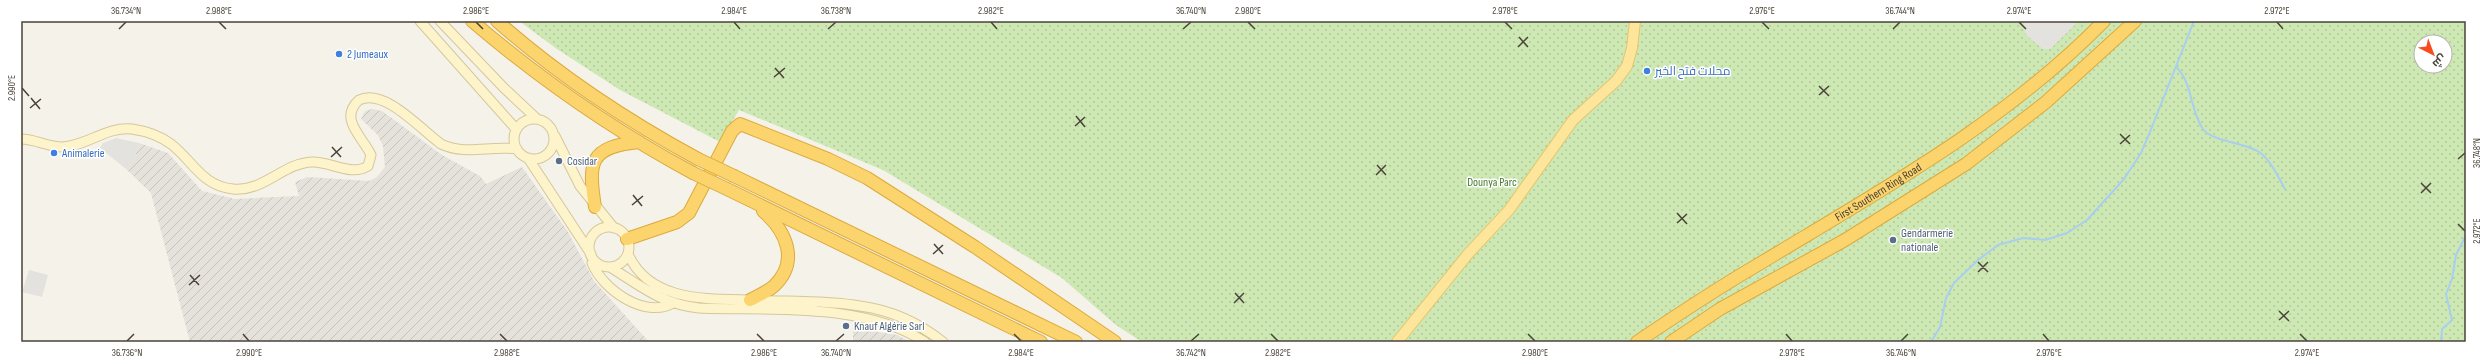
<svg xmlns="http://www.w3.org/2000/svg" width="2487" height="363" font-family="'Sofia Sans Condensed',Cairo,sans-serif">
  <style>
    .industrial { fill: url(#industrial-furrows) }
    .park { fill: url(#park-dots); fill-rule: evenodd }
    .parking { fill: #e4e2de }
    .lines { fill: none; stroke-linecap: round; stroke-linejoin: round }
    .stream { stroke: #a8cff0; stroke-width: 2 }
    .secondary-casing { stroke: #d4c79a; stroke-width: 11 }
    .primary-casing { stroke: #e3c56a; stroke-width: 12 }
    .highway-casing { stroke: #dcaa3d; stroke-width: 14 }
    .secondary { stroke: #fef4cb; stroke-width: 9 }
    .primary { stroke: #fde69b; stroke-width: 10 }
    .highway { stroke: #fcd46e; stroke-width: 12 }
    .highway-bridge-casing { stroke: #dcaa3d; stroke-width: 14; stroke-linecap: butt }
    .highway-bridge { stroke: #fcd46e; stroke-width: 12 }
    .ticks { fill: none; stroke: #494338; stroke-width: 1.5 }
    .shop-dot { fill: #3f7fe0; stroke: #fff; stroke-width: 1.5 }
    .service-dot { fill: #5c6f8a; stroke: #fff; stroke-width: 1.5 }
    .labels { text-anchor: middle; dominant-baseline: central; stroke-width: 3; stroke-linejoin: round; paint-order: stroke }
    .shop-label { font-size: 12px; fill: #366cbe; stroke: #fff; text-anchor: start }
    .service-label { font-size: 12px; fill: #4e5e75; stroke: #fff; text-anchor: start }
    .park-label { font-size: 12px; fill: #457b2b; stroke: #fff }
    .street-label { font-size: 12px; fill: #494338; stroke: #fff }
    .neatline { fill: none; stroke: #494338; stroke-width: 1.5 }
    .ticks-label { font-size: 10px; text-anchor: middle; fill: #494338 }
  </style>
  <defs>
    <pattern id="industrial-furrows" width="10" height="10" patternUnits="userSpaceOnUse"><rect width="10" height="10" fill="#e5e1db"/><path d="M-1 1l2-2M0 10L10 0M9 11l2-2" fill="none" stroke="#c6c2bd"/></pattern>
    <pattern id="park-dots" width="8" height="8" patternUnits="userSpaceOnUse"><rect width="8" height="8" fill="#cee8b4"/><path d="M2 2h.1M6 6h.1" fill="none" stroke="#b2c89c" stroke-width="1.8" stroke-linecap="round"/></pattern>
  </defs>
  <rect width="100%" height="100%" fill="#f5f2ea"/>
  <path class="industrial" d="M372,109l10,2 60,44 38,21 6,8 36,-17 46,65 26,49 55,61h-459l-39,-149 -25,-24 8,-8 5,-18 29,10 34,38 33,8 64,-3 -4,-14 12,-5 62,4 8,-4 8,-10 -2,-21 -5,-11 -17,-16 4,-8z
    M853,328l44,7 13,7h-57z"/>
  <path class="park" d="M519,21h1947v321h-1324l-26,-17 -54,-47 -179,-108 -144,-60 -19,32 -100,-52 -63,-41zM2421,42h24v24h-24z"/>
  <path class="parking" d="M2025,21h54l-29,28h-7l-17,-14 -3,-10z
    M116,138l23,5 -5,18 -8,8 -26,-21 3,-5z
    M29,270l19,5 -6,22 -20,-5z"/>
  <g class="lines">
    <path class="stream" d="M2177,68c16,16 13,43 26,61 9,13 42,13 56,23 12,8 19,25 26,37
      M1931,342l9,-15 6,-29 8,-15 24,-23 20,-15 25,-7 22,2 22,-7 20,-13 37,-41 17,-26 9,-21 44,-111
      M2441,342l1,-13 10,-9 -6,-26 6,-15 4,-24 10,-20"/>
    <defs>
      <path id="secondary" d="M420,21l96,108
        M440,21l64,67 32,30
        M514 139a20 20 0 1 1 40 0a20 20 0 1 1-40 0Z
        M555,136l25,50 34,42
        M21,139c14,0 27,8 41,8 25,-1 45,-21 70,-18 14,2 28,7 39,15 22,17 31,42 62,45 31,3 50,-26 79,-27 18,-1 39,15 56,4l3,-11c-8,-18 -33,-36 -12,-55 26,-12 61,29 82,44 25,12 49,1 76,5
        M528,158l63,96
        M589 247a20 20 0 1 1 40 0a20 20 0 1 1-40 0Z
        M628,254c21,47 76,45 120,46 37,2 76,0 112,6 30,4 59,17 83,36
        M592,263c11,27 53,56 81,40
        M610,267c31,19 51,37 89,41 72,3 165,-6 226,34"/>
      <path id="primary" d="M1397,342l71,-88 41,-44 64,-90 43,-39 11,-15 5,-18 3,-27"/>
      <g id="highway">
        <path d="M472,21c68,58 141,109 221,152"/>
        <path d="M497,21c61,54 129,99 201,138"/>
        <path d="M734,176l342,166"/>
        <path d="M727,189l314,153"/>
        <path d="M595,207c-7,-45 -6,-60 44,-65"/>
        <path d="M627,239l50,-17 12,-9 43,-82 8,-7 88,35 39,19 108,69 140,95"/>
        <path d="M750,300c8,-4 17,-8 24,-14 26,-25 12,-55 -11,-75"/>
        <path id="s1" d="M1637,342c40,-27 81,-54 122,-78 121,-73 245,-141 345,-243"/>
        <path d="M1671,342l49,-33 125,-69 121,-76 80,-62 89,-81"/>
      </g>
    </defs>
    <use href="#secondary" class="secondary-casing"/>
    <use href="#primary" class="primary-casing"/>
    <use href="#highway" class="highway-casing"/>
    <use href="#secondary" class="secondary"/>
    <use href="#primary" class="primary"/>
    <use href="#highway" class="highway"/>
    <defs>
      <path id="highway-bridge" d="M698,159l36,17
        M693,173l34,16"/>
    </defs>
    <use href="#highway-bridge" class="highway-bridge-casing"/>
    <use href="#highway-bridge" class="highway-bridge"/>
  </g>
  <path class="ticks" d="M219,22l7,7M476,22l7,7M734,22l6,7M991,22l6,7M1248,22l7,7M1505,22l7,7M1762,22l7,7M2019,22l7,7M2277,22l6,7M119,29l7,-7M828,29l8,-7M1183,29l8,-7M1893,29l7,-7M1519,37l9,10M1518,47l10,-10M775,68l9,10M774,77l11,-9M1819,86l10,10M22,88l7,8M1819,95l10,-9M31,98l9,11M30,108l11,-9M1076,116l9,11M1075,126l10,-9M2120,134l10,10M2120,144l10,-9M332,147l9,10M331,157l11,-10M2458,159l7,-6M1377,165l9,10M1376,175l10,-10M2421,183l10,10M2421,193l10,-10M633,195l9,11M632,205l11,-9M1677,213l10,11M1677,223l10,-9M2458,224l7,7M934,244l9,10M933,254l10,-9M1978,262l10,10M1978,272l10,-10M190,275l9,10M189,285l11,-10M1235,293l9,10M1234,303l10,-10M2279,311l10,10M2279,320l10,-9M243,334l6,7M500,334l7,7M757,334l7,7M1014,334l7,7M1271,334l7,7M1528,334l7,7M1786,334l6,7M2043,334l6,7M2300,334l7,7M127,341l7,-7M836,341l8,-7M1191,341l8,-7M1901,341l7,-7"/>
  <g class="shop-dot">
    <circle cx="339" cy="54" r="4"/>
    <circle cx="1647" cy="71" r="4"/>
    <circle cx="54" cy="153" r="4"/>
  </g>
  <g class="service-dot">
    <circle cx="559" cy="161" r="4"/>
    <circle cx="1893" cy="240" r="4"/>
    <circle cx="846" cy="326" r="4"/>
  </g>
  <g class="labels">
    <g class="shop-label">
      <text x="347" y="54">2 Jumeaux</text>
      <text x="1655" y="71">محلات فتح الخير</text>
      <text x="62" y="153">Animalerie</text>
    </g>
    <g class="service-label">
      <text x="567" y="161">Cosidar</text>
      <text x="1901" y="233">Gendarmerie<tspan x="1901" dy="14">nationale</tspan></text>
      <text x="854" y="326">Knauf Algérie Sarl</text>
    </g>
    <g class="park-label">
      <text x="1492" y="182">Dounya Parc</text>
    </g>
    <g class="street-label">
      <text stroke="none"><textPath href="#s1" startOffset="284">First Southern Ring Road</textPath></text>
    </g>
  </g>
  <rect width="2487" height="363" fill="none" stroke="#ffffff" stroke-width="44"/>
  <g transform="translate(2433 54) rotate(138)"><circle r="19" fill="#ffffff" stroke="#b6b4af"/>
  <path d="M0-3L7 15L0 10L-7 15Z" fill="#f84b1e"/>
  <text y="-6" font-size="11" font-weight="bold" text-anchor="middle" fill="#494338">ش</text>
  </g>
  <rect x="22" y="22" width="2443" height="319" class="neatline"/>
  <g class="ticks-label">
    <text x="126" y="14">36.734°N</text>
    <text x="219" y="14">2.988°E</text>
    <text x="476" y="14">2.986°E</text>
    <text x="734" y="14">2.984°E</text>
    <text x="836" y="14">36.738°N</text>
    <text x="991" y="14">2.982°E</text>
    <text x="1191" y="14">36.740°N</text>
    <text x="1248" y="14">2.980°E</text>
    <text x="1505" y="14">2.978°E</text>
    <text x="1762" y="14">2.976°E</text>
    <text x="1900" y="14">36.744°N</text>
    <text x="2019" y="14">2.974°E</text>
    <text x="2277" y="14">2.972°E</text>
    <text transform="translate(11 88) rotate(-90)" y="4">2.990°E</text>
    <text transform="translate(2476 153) rotate(-90)" y="4">36.748°N</text>
    <text transform="translate(2476 231) rotate(-90)" y="4">2.972°E</text>
    <text x="127" y="356">36.736°N</text>
    <text x="249" y="356">2.990°E</text>
    <text x="507" y="356">2.988°E</text>
    <text x="764" y="356">2.986°E</text>
    <text x="836" y="356">36.740°N</text>
    <text x="1021" y="356">2.984°E</text>
    <text x="1191" y="356">36.742°N</text>
    <text x="1278" y="356">2.982°E</text>
    <text x="1535" y="356">2.980°E</text>
    <text x="1792" y="356">2.978°E</text>
    <text x="1901" y="356">36.746°N</text>
    <text x="2049" y="356">2.976°E</text>
    <text x="2307" y="356">2.974°E</text>
  </g>
</svg>
